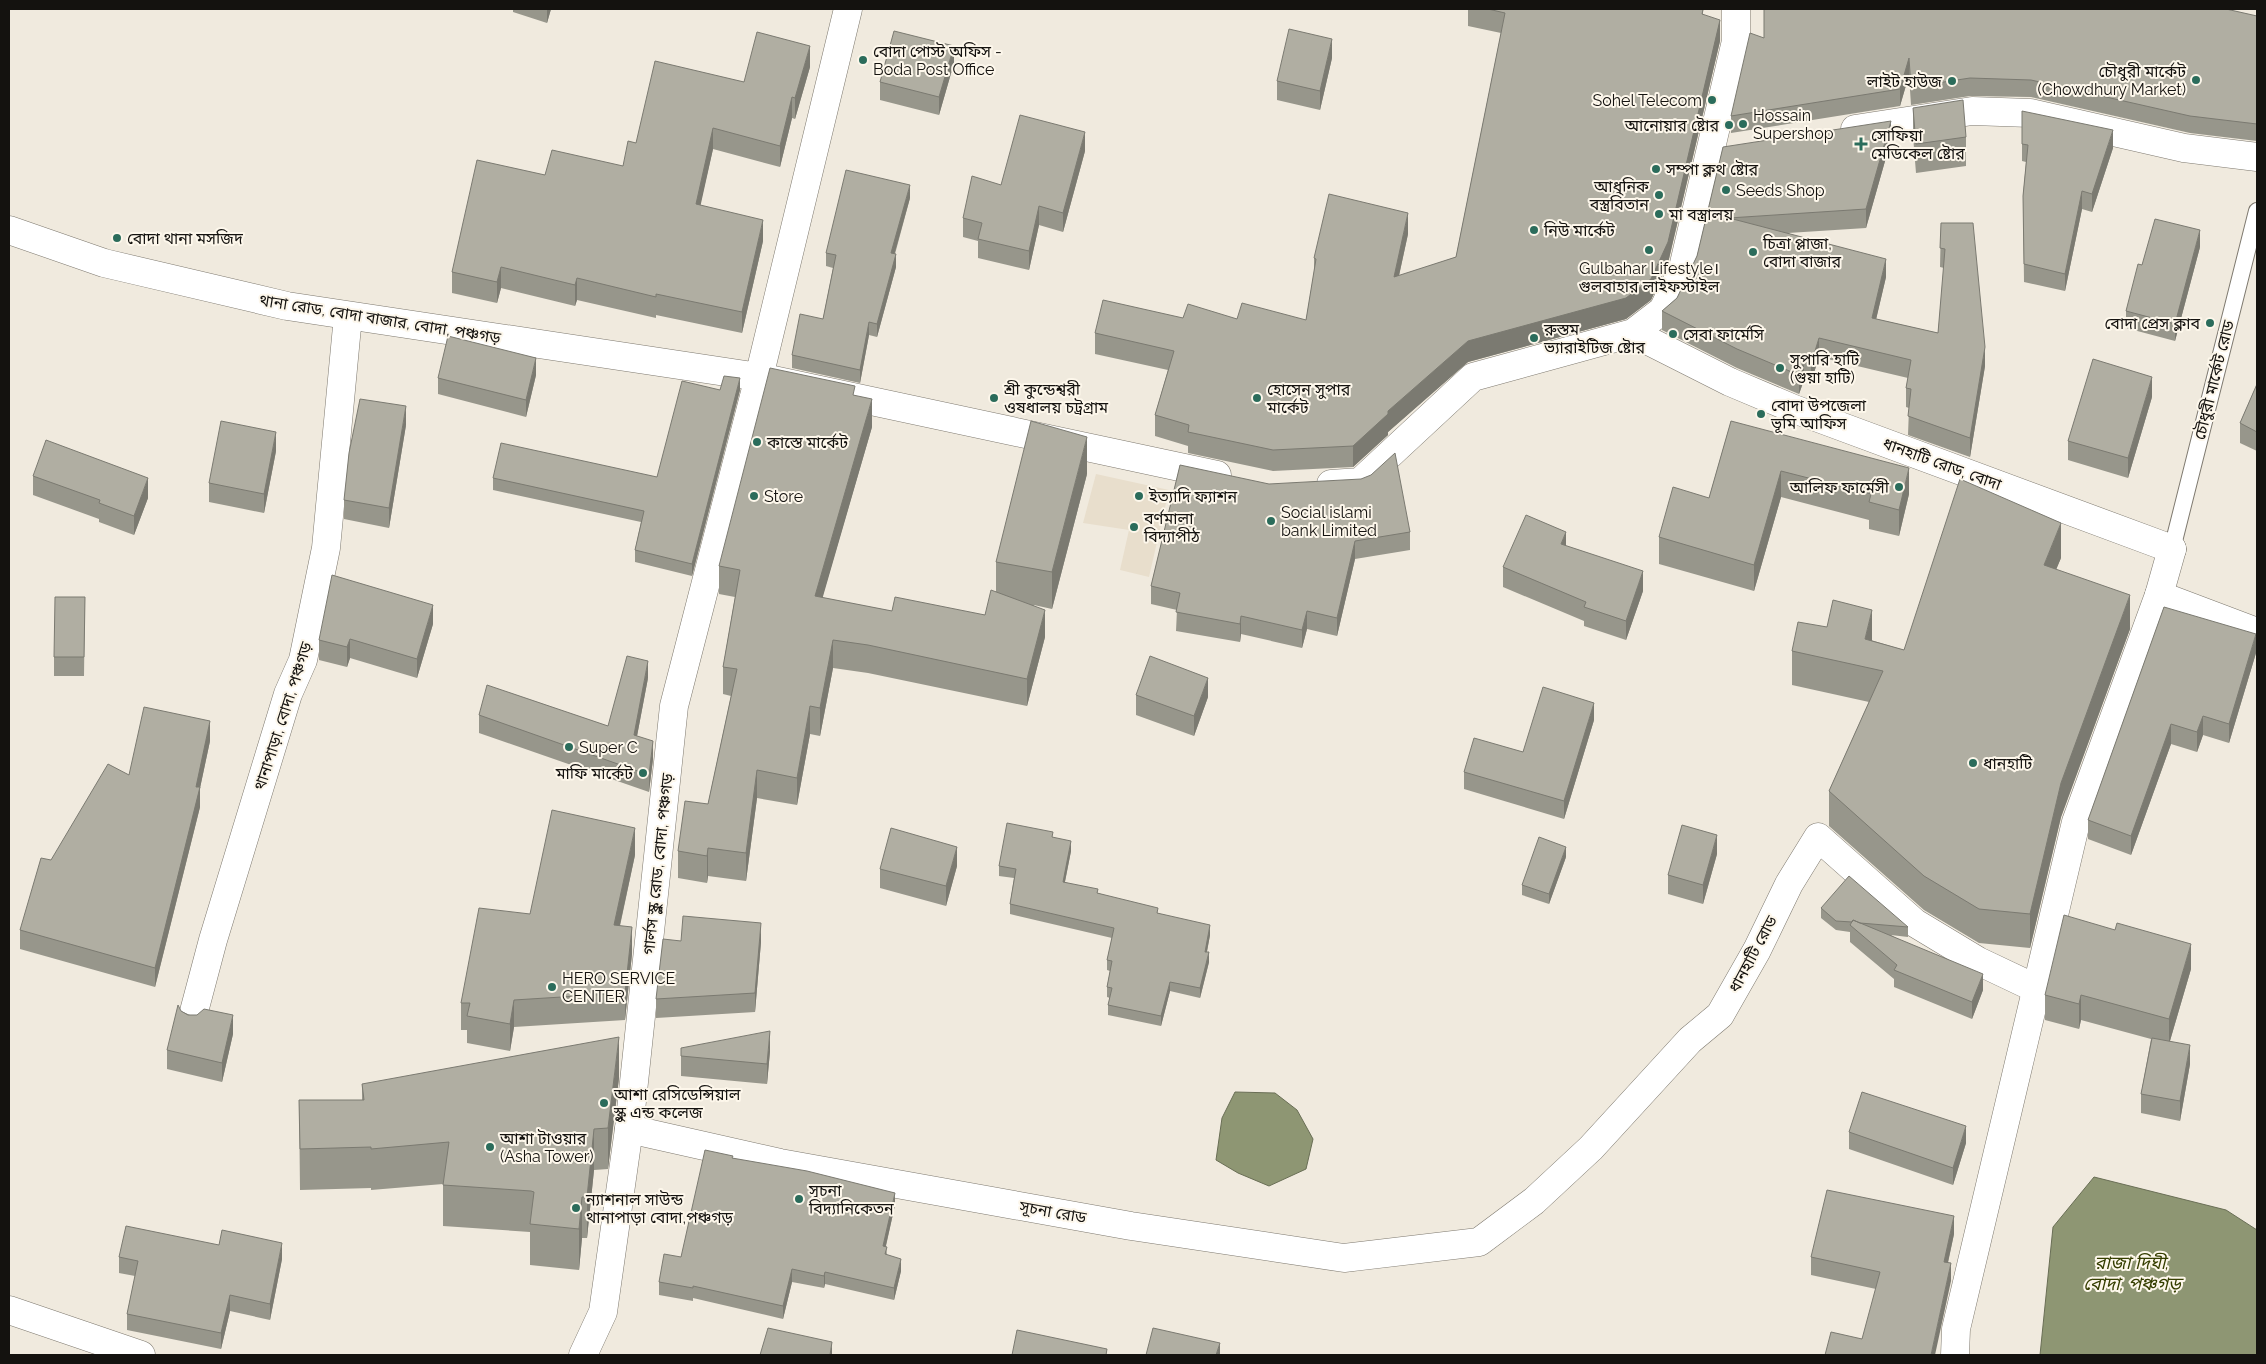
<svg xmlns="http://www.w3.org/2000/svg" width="2266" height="1364" font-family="Raleway,'Noto Sans Bengali',sans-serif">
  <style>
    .built { fill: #e8decc }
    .water { fill: #8e9673; stroke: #696e55 }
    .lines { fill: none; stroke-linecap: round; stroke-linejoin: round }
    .service-casing { stroke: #7e796f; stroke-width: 18 }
    .minor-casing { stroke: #7e796f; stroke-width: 29 }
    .tertiary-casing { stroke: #7e796f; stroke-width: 29 }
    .primary-casing { stroke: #7e796f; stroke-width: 29 }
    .service { stroke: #fff; stroke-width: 16 }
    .minor { stroke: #fff; stroke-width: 28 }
    .tertiary { stroke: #fff; stroke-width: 28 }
    .primary { stroke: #fff; stroke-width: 28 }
    .wall { fill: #97968b }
    .shaded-wall { fill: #7b7a71 }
    .building { fill: #b0aea2; stroke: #7b7a71 }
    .poi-dot { fill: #2b6c5b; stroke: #fdf7eb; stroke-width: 2 }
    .labels { text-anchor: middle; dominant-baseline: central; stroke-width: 4; stroke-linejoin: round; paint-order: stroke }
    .poi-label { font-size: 16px; fill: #14120f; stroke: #fdf7eb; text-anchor: start }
    .street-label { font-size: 16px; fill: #14120f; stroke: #fdf7eb }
    .water-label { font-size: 18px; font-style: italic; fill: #353e00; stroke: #fdf7eb }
  </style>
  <rect width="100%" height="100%" fill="#f0eade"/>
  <path class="built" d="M1096,474l73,16 -20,87 -29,-7 9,-40 -46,-7z"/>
  <path class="water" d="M1235,1092l40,1 22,17 16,29 -7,30 -37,17 -31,-13 -22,-13 6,-42z
    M2094,1177l132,33 31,20v125h-217l13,-128z"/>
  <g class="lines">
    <defs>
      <path id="service" d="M2172,549l85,-338"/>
      <path id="minor" d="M1855,129l117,-18 58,2 154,35 73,9
        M9,230l95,33 183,43 472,71 89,-368
        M2159,595l98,37
        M192,1019l21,-79 75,-246 15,-34 23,-112 22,-232
        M629,1129l151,34 351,63 213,32 135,-16 55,-41 57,-53 99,-108 30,-25 37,-65 32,-66 29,-47 97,86 63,38 59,28
        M9,1310l132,45"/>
      <path id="tertiary" d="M1633,333l97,49 64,27 378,140
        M1331,484l29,-2 113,-105 160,-44 30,-23 20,-42 53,-227v-32
        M583,1355l20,-43 26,-183 45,-423 85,-329 458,98"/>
      <path id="primary" d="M1955,1355l1,-26 120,-507 83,-227 13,-46"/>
    </defs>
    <use href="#service" class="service-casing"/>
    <use href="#minor" class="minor-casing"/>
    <use href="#tertiary" class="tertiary-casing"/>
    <use href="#primary" class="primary-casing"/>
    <use href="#service" class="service"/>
    <use href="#minor" class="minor"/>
    <use href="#tertiary" class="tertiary"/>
    <use href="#primary" class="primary"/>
  </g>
  <path class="wall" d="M513,9h38l-4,14 -34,-11z
    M1468,9h235v6l17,26 -52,222 -17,37 -25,19 -158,43 -80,70v3l-35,32 -80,4 -85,-18v-7l-33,-10v-21l13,-45 -73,-16v-21l88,-15 123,2 8,-48v-14l94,-24 -9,42 57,-19 45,-224 -33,-7z
    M2257,16v125l-67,-8 -159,-36 -61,-1 -59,9 -2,-30 -9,31 -169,27v-17l33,-78z
    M1332,58l-12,52 -43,-10v-19z
    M954,63l-15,52 -59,-15v-18z
    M810,67l-15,52 -3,-1 -12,49 -67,-18 -13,56 63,36 -21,92 -86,-18v3l-79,-18 -2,6 -74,-18 -4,15 -45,-10v-21l93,-97 78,-9 13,-23 108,-61z
    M1913,108l53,29v29l-50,7 -3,-37z
    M2022,111l91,37 -21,64 -10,-3 -17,82 -41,-9 -1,-86 3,-34 -4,-1z
    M1891,140l-25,88 -78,5 98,44 -10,42 62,14 6,-65 -4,-1 1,-44 44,143 -15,91 -62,-22 1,-27 -3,-1v-19l2,-10 -89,-21 -8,25 -7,-2 -5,14 -62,-26 -75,-38v-19l15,-13 20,-42 26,-109z
    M1085,151l-22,81 -24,-7 -10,45 -51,-12v-17l-15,-4v-19l38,-33z
    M910,198l-15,56 1,13 -19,70 -8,-2 -9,48 -68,-15v-13l31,-36 10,-51 -7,-2v-13z
    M2200,247l-25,94 -49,-13v-17z
    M536,375l-10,42 -88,-23v-16z
    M2257,384v67l-17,-8v-20z
    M720,390h20l-48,186 -57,-14v-12l6,-28 -148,-32v-12l164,-1z
    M855,395l17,32 -50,171 70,13 93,4 11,-24v-29l91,-88 -35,135 -18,-4 11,32 -18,69 -159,-33 -35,-5 -13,68 -10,-2 -13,71 -40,-7 -11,83 -38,-5 -1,7 -29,-5v-27l30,-47 23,-108 -8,-2v-27l12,-70 -16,-3v-28z
    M2152,397l-24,81 -60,-18v-19z
    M1731,421l178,73 -10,42 -30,-7v-9l-88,-23 -27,94 -95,-27v-27l50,-39z
    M406,425l-17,103 -45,-9v-19z
    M276,451l-12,62 -55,-11v-19z
    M1180,465l230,67v18l-55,9 -18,77 -30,-7 -5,19 -61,-14 -1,8 -64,-11 1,-21 -26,-6v-18z
    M33,476l115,22 -14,37 -35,-13v-3l-66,-24z
    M1566,546l77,45 -17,49 -42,-14v-5l-81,-34v-20z
    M2061,558l-5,11 74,60 -69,188 -31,131 -51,-5 -55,-33 -95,-84v-35l40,-89 -77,-17v-34l35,-24 77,23z
    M85,597l-1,79h-30v-19z
    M2164,607l92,46 -27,90 -26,-8 -6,17 -26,-8 -40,111 -43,-16v-19z
    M433,624l-16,54 -67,-20 -3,9 -28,-7v-20z
    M648,678l-11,58 16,23 -4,33 -170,-59v-18l129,11z
    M1136,695l72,2 -14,39 -58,-21z
    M1594,720l-30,99 -100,-30v-17l59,-20z
    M210,741l-10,47v19l-45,180 -135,-38v-19l109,-155z
    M1053,838l18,13 -6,31 93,31 52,22 -3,17 2,10 -9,36 -30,-7 -9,35 -53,-11v-10l2,-7 -3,-1v-10l3,-16 -3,-1v-10l5,-22 -102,-24v-10l4,-26 -15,-2v-10z
    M1717,854l-14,50 -35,-10v-19z
    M635,855l-15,71 12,28 -7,66 -111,7 -4,24 -43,-8v-13h-6v-27l69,-89z
    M1566,857l-17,47 -27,-9v-10z
    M957,866l-11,40 -66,-18v-19z
    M1821,908l87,19v10l-17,-2 92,55 -11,29 -78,-32v-8l-44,-37v-10l-14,-2 -15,-12z
    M681,941l80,1 -6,70 -99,6v-19z
    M2191,969l-21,72 20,23 -10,57 -39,-8v-19l10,-55 -70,-19 -2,9 -34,-9v-25z
    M181,1011l52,23 -11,48 -55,-13v-19z
    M681,1048l89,3 -3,33 -86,-8z
    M619,1078l-11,91 -14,1 -7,68h-5l-3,32 -49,-5v-33l-87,-6v-42l-72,6v-2l-71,2 -1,-90h63v-16z
    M1849,1132l117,11 -13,42 -104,-36z
    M733,1158l162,47 -9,41 1,9 14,16 -7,29 -69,-16 -1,4 -32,-6 -9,37 -90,-21v3l-34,-6v-13l22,-25z
    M1954,1234l-6,29 3,18 -75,8 -65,-14v-18z
    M119,1257l163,2 -12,61 -40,-9 -9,38 -94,-19v-16l8,-38 -16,-3z"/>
  <path class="shaded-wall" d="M547,9h4l-4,14z
    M1720,20v21l-52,222 -17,37 -25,19 -158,43 -80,70v3l-35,32v-21l35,-35 80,-70z
    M1332,39v19l-12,52v-19z
    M810,46v21l-15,52v-21z
    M954,46v17l-15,52v-18z
    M1909,58v17l-9,31v-17z
    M792,97v21l-12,49v-21z
    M1891,121v19l-25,88v-19z
    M713,128v21l-17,77v-22z
    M2113,130v18l-21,64v-18z
    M1085,132v19l-22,81v-19z
    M910,185v13l-19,68v-13z
    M2082,191v18l-17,82v-17z
    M1039,206v19l-10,45v-19z
    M1408,213v21l-14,64v-21z
    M763,220v21l-21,92v-21z
    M2200,230v17l-25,94v-17z
    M896,254v13l-19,70v-13z
    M1886,259v18l-14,60v-19z
    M501,267v21l-4,15v-21z
    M577,278v22l-2,6v-21z
    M869,322v13l-9,48v-13z
    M1819,338v19l-8,25v-18z
    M1985,347v19l-15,91v-19z
    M536,358v17l-10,42v-17z
    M1804,361v19l-5,14v-19z
    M2152,377v20l-24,81v-20z
    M740,378v12l-48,186v-12z
    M872,399v28l-57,197v-28z
    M406,406v19l-17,103v-20z
    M276,432v19l-12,62v-19z
    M1087,437v37l-35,135v-37z
    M1909,468v26l-10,42v-26z
    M1781,471v26l-27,94v-26z
    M148,478v20l-14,37v-19z
    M2061,523v35l-17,41v-34z
    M1566,532v19l-5,-7z
    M1355,541v18l-18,77v-18z
    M1643,571v20l-17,49v-19z
    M2130,595v34l-69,188 -31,131v-34l31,-131z
    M433,605v19l-16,54v-19z
    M1045,610v27l-18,69v-27z
    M1872,610v34l-7,-5z
    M1307,611v18l-5,19v-18z
    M1241,616v18l-1,8v-18z
    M2256,634v19l-27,90v-19z
    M350,639v19l-3,9v-20z
    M833,640v28l-13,68v-28z
    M648,661v17l-14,74v-17z
    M1208,678v19l-14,39v-20z
    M1594,703v17l-30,99v-18z
    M810,706v28l-13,71v-27z
    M2203,716v19l-6,17v-20z
    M210,721v20l-10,47v19l-45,180v-19z
    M2171,724v20l-40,111v-19z
    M653,741v18l-4,33v-17z
    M757,770v28l-11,83v-28z
    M635,828v27l-21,97v-27z
    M1717,835v19l-14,50v-19z
    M1071,841v10l-8,40v-9z
    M957,847v19l-11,40v-20z
    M1566,847v10l-17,47v-10z
    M708,848v28l-1,7v-27z
    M761,923v19l-6,70v-19z
    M1210,925v10l-5,26v-9z
    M632,927v27l-7,66v-27z
    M2191,944v25l-22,75v-25z
    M1209,952v10l-9,36v-10z
    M1983,974v16l-11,29v-17z
    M1170,982v9l-9,35v-10z
    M2081,995v25l-2,9v-25z
    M514,1000v27l-4,24v-27z
    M233,1015v19l-11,48v-19z
    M770,1031v20l-3,33v-20z
    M619,1037v41l-11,91v-41z
    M2190,1045v19l-10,57v-20z
    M1966,1126v17l-13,42v-17z
    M594,1129v41l-7,68v-41z
    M895,1193v12l-12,53v-12z
    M582,1197v41l-3,32v-41z
    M1954,1216v18l-10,46v-18z
    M282,1243v16l-12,61v-16z
    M901,1259v12l-7,29v-12z
    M1951,1263v18l-16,74h-4z
    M792,1269v13l-9,37v-13z
    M825,1272v12l-1,4v-12z
    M230,1295v16l-9,38v-16z
    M832,1342v13h-2z
    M1220,1343v12h-4z"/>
  <path class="building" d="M1488,9h212l3,1 -1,4 18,6 -52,222 -17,37 -25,19 -158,43 -80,70v3l-35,32 -80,4 -85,-18 1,-7 -34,-10 19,-64 -79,-18 8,-33 80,18 5,-14 49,15 5,-16 64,17 10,-61 -2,-1 15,-64 79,19 -14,64 62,-20 49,-244z
    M1764,9h462l31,7v108l-67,-8 -159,-36 -61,-2 -59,9 -2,-29 -9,31 -169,27 19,-83 14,5z
    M1289,29l43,10 -12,52 -43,-10z
    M894,31l60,15 -15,51 -59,-15z
    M757,32l53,14 -15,52 -3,-1 -12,49 -67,-18 -17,76 67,16 -21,92 -86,-18v3l-79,-19 -2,7 -74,-18 -4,15 -45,-10 25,-112 68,15 7,-25 71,16 5,-25 8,2 19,-82 89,21z
    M1963,100l3,37 -50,7 -3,-36z
    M2022,111l91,19 -21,64 -10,-3 -17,83 -41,-10 -1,-68 5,-51 -6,-1z
    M1020,115l65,17 -22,81 -24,-7 -10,45 -51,-12 4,-16 -19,-5 9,-42 29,9z
    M1891,121l-25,88 -137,9 157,41 -14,59 66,15 7,-84 -5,-1 1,-25h32l12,124 -15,91 -62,-22 3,-27 -5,-1 5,-28 -92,-22 -8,26 -7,-3 -5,14 -62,-26 -75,-38 15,-13 20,-42 26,-109z
    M846,170l64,15 -19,68 5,1 -19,70 -8,-2 -9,48 -68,-15 8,-41 23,5 13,-64 -10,-2z
    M2155,219l45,11 -25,94 -49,-13 12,-47 4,1z
    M448,336l88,22 -10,42 -88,-22z
    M2093,359l59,18 -24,81 -60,-17z
    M770,368l85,18 -2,9 19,4 -57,197 77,15 3,-14 90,18 6,-25 54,20 -18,69 -159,-34 -35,-5 -13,68 -10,-2 -13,72 -40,-8 -11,83 -38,-5 -1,8 -29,-5 7,-50 23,3 29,-135 -14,-2 17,-97 -21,-4z
    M724,376l16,2 -48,186 -57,-14 9,-39 -151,-33 8,-35 156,34 25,-96 38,9z
    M2257,384v48l-17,-9z
    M360,399l46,7 -17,102 -45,-8 5,-47z
    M221,421l55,11 -12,62 -55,-11z
    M1031,421l56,16 -35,135 -56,-10z
    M1731,421l178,47 -10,42 -30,-8 2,-8 -90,-23 -27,94 -95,-28 14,-50 36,11z
    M46,440l102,38 -14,38 -35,-13 1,-3 -67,-24z
    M1395,453l15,79 -55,9 -18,77 -30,-7 -5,19 -61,-14 -1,8 -64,-12 4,-19 -29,-7 29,-121 89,19 92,-5 10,-4z
    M1960,479l101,44 -17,42 86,30 -69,188 -31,131 -51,-5 -55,-33 -95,-85 54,-120 -91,-20 6,-29 29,5 6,-27 39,10 -7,29 39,11z
    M1526,515l40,17 -5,12 82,27 -17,50 -42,-14 2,-5 -83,-35z
    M332,575l101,30 -16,54 -67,-20 -3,8 -28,-7z
    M55,597h30l-1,60h-30z
    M2164,607l92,27 -27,90 -26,-8 -6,16 -26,-8 -40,112 -43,-16z
    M627,656l21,5 -14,74 19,6 -4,34 -170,-60 8,-30 121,41z
    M1150,656l58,22 -14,38 -58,-21z
    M1543,687l51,16 -30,98 -100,-29 10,-34 49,14z
    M144,707l66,14 -14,66h4l-45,181 -135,-38 21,-72 10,2 57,-96 21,11z
    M552,810l83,18 -21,97 18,2 -7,66 -111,7 -4,24 -43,-8 3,-13h-9l18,-95 51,6z
    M1007,823l46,9 -1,5 19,4 -8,41 35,7 -1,4 61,15 -1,5 53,12 -5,27h4l-9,36 -30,-6 -9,34 -53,-11 4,-17 -5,-1 5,-26 -5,-1 7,-32 -104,-24 6,-35 -17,-3z
    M1682,825l35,10 -14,50 -35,-10z
    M891,828l66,19 -11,39 -66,-17z
    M1539,837l27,10 -17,47 -27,-9z
    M1849,876l59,51 -48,-4 -7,-3 -1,2 -16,-1 -15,-13z
    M2064,915l51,15 2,-7 74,21 -22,75 -88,-24 -2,9 -34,-9z
    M683,916l78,7 -6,70 -99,6 7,-60 18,2z
    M1853,920l130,54 -11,28 -78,-32 3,-5 -47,-40z
    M178,1005l3,6 7,4h9l7,-6 29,6 -11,48 -55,-13z
    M770,1031l-3,33 -86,-8v-8z
    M619,1037l-11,91 -14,1 -7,68h-5l-3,32 -49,-5 4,-32 -3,-1 -88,-6 6,-43 -78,7v-2l-71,2 -1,-49h65l-2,-16z
    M2152,1038l38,7 -10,56 -39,-7z
    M1862,1092l104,34 -13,42 -104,-36z
    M705,1150l28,6 -1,2 75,13 88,22 -12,53 4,1 -2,7 16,5 -7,29 -69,-16 -1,4 -32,-7 -9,37 -90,-20v2l-34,-6 5,-28 17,3z
    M1827,1190l127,26 -10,46 7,1 -20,92h-106l6,-23 31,7 18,-67 -69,-15z
    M126,1226l93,19 3,-15 60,13 -12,61 -40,-9 -9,38 -94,-19 11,-53 -19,-4z
    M768,1328l64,14 -2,13h-70z
    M1153,1328l67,15 -4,12h-70z
    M1017,1330l90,19 -1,6h-94z"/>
  <g class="poi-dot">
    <circle cx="863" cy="60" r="5"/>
    <circle cx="2196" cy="80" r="5"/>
    <circle cx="1952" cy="81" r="5"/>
    <circle cx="1712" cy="100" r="5"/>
    <circle cx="1743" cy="124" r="5"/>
    <circle cx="1729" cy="125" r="5"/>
    <path d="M1858.5 136.5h5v5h5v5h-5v5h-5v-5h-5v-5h5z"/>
    <circle cx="1656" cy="169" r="5"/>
    <circle cx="1726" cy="190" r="5"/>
    <circle cx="1659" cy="195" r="5"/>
    <circle cx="1659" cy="214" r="5"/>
    <circle cx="1534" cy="230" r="5"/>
    <circle cx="117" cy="238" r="5"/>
    <circle cx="1649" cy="250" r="5"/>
    <circle cx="1753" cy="252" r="5"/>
    <circle cx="2210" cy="323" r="5"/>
    <circle cx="1673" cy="334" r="5"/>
    <circle cx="1534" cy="338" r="5"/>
    <circle cx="1780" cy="368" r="5"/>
    <circle cx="994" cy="398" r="5"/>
    <circle cx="1257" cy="398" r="5"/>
    <circle cx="1761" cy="414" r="5"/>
    <circle cx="757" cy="442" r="5"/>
    <circle cx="1899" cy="487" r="5"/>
    <circle cx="754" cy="496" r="5"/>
    <circle cx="1139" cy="496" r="5"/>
    <circle cx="1271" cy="521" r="5"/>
    <circle cx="1134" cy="527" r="5"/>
    <circle cx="569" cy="747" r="5"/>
    <circle cx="1973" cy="763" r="5"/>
    <circle cx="643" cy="773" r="5"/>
    <circle cx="552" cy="987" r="5"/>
    <circle cx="604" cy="1103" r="5"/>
    <circle cx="490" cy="1147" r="5"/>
    <circle cx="799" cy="1199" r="5"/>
    <circle cx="576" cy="1208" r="5"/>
  </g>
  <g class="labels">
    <g class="poi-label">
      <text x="873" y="51">বোদা পোস্ট অফিস -<tspan x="873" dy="18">Boda Post Office</tspan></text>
      <text x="2186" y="71" text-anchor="end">চৌধুরী মার্কেট<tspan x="2186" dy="18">(Chowdhury Market)</tspan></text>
      <text x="1942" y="81" text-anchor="end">লাইট হাউজ</text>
      <text x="1702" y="100" text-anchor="end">Sohel Telecom</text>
      <text x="1753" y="115">Hossain<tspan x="1753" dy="18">Supershop</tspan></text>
      <text x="1719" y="125" text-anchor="end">আনোয়ার ষ্টোর</text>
      <text x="1871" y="135">সোফিয়া<tspan x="1871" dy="18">মেডিকেল ষ্টোর</tspan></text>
      <text x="1666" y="169">সম্পা ক্লথ ষ্টোর</text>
      <text x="1649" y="186" text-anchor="end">আধুনিক<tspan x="1649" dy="18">বস্ত্রবিতান</tspan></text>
      <text x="1736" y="190">Seeds Shop</text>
      <text x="1669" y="214">মা বস্ত্রালয়</text>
      <text x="1544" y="230">নিউ মার্কেট</text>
      <text x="127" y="238">বোদা থানা মসজিদ</text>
      <text x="1763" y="243">চিত্রা প্লাজা,<tspan x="1763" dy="18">বোদা বাজার</tspan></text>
      <text x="1649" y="268" text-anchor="middle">Gulbahar Lifestyle।<tspan x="1649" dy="18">গুলবাহার লাইফস্টাইল</tspan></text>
      <text x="2200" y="323" text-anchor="end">বোদা প্রেস ক্লাব</text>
      <text x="1544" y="329">রুস্তম<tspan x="1544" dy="18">ভ্যারাইটিজ ষ্টোর</tspan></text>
      <text x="1683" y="334">সেবা ফার্মেসি</text>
      <text x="1790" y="359">সুপারি হাটি<tspan x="1790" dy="18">(গুয়া হাটি)</tspan></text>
      <text x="1004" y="389">শ্রী কুন্ডেশ্বরী<tspan x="1004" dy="18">ওষধালয় চট্রগ্রাম</tspan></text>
      <text x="1267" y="389">হোসেন সুপার<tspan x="1267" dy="18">মার্কেট</tspan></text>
      <text x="1771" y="405">বোদা উপজেলা<tspan x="1771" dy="18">ভূমি আফিস</tspan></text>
      <text x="767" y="442">কাস্তে মার্কেট</text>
      <text x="1889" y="487" text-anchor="end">আলিফ ফার্মেসী</text>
      <text x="764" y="496">Store</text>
      <text x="1149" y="496">ইত্যাদি ফ্যাশন</text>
      <text x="1281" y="512">Social islami<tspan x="1281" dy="18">bank Limited</tspan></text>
      <text x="1144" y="518">বর্ণমালা<tspan x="1144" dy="18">বিদ্যাপীঠ</tspan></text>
      <text x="579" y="747">Super C</text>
      <text x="1983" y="763">ধানহাটি</text>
      <text x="633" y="773" text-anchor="end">মাফি মার্কেট</text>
      <text x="562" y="978">HERO SERVICE<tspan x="562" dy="18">CENTER</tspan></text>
      <text x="614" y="1094">আশা রেসিডেন্সিয়াল<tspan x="614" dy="18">স্কুল এন্ড কলেজ</tspan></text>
      <text x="500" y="1138">আশা টাওয়ার<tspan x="500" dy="18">(Asha Tower)</tspan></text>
      <text x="809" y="1190">সূচনা<tspan x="809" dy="18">বিদ্যানিকেতন</tspan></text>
      <text x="586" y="1199">ন্যাশনাল সাউন্ড<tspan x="586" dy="18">থানাপাড়া বোদা,পঞ্চগড়</tspan></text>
    </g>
    <g class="street-label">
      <text transform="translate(380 319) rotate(9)">থানা রোড, বোদা বাজার, বোদা, পঞ্চগড়</text>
      <text transform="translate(2214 380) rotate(-76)">চৌধুরী মার্কেট রোড</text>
      <text transform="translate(1942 464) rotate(20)">ধানহাটি রোড, বোদা</text>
      <text transform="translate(283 716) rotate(-72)">থানাপাড়া, বোদা, পঞ্চগড়</text>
      <text transform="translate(658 864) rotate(-84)">গার্লস স্কুল রোড, বোদা, পঞ্চগড়</text>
      <text transform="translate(1753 954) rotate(-62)">ধানহাটি রোড</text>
      <text transform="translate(1053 1212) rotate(10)">সূচনা রোড</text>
    </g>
    <g class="water-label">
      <text x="2132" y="1262">রাজা দিঘী,<tspan x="2132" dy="21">বোদা, পঞ্চগড়</tspan></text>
    </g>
  </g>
  <rect width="2266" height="1364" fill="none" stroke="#14120f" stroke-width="20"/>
</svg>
